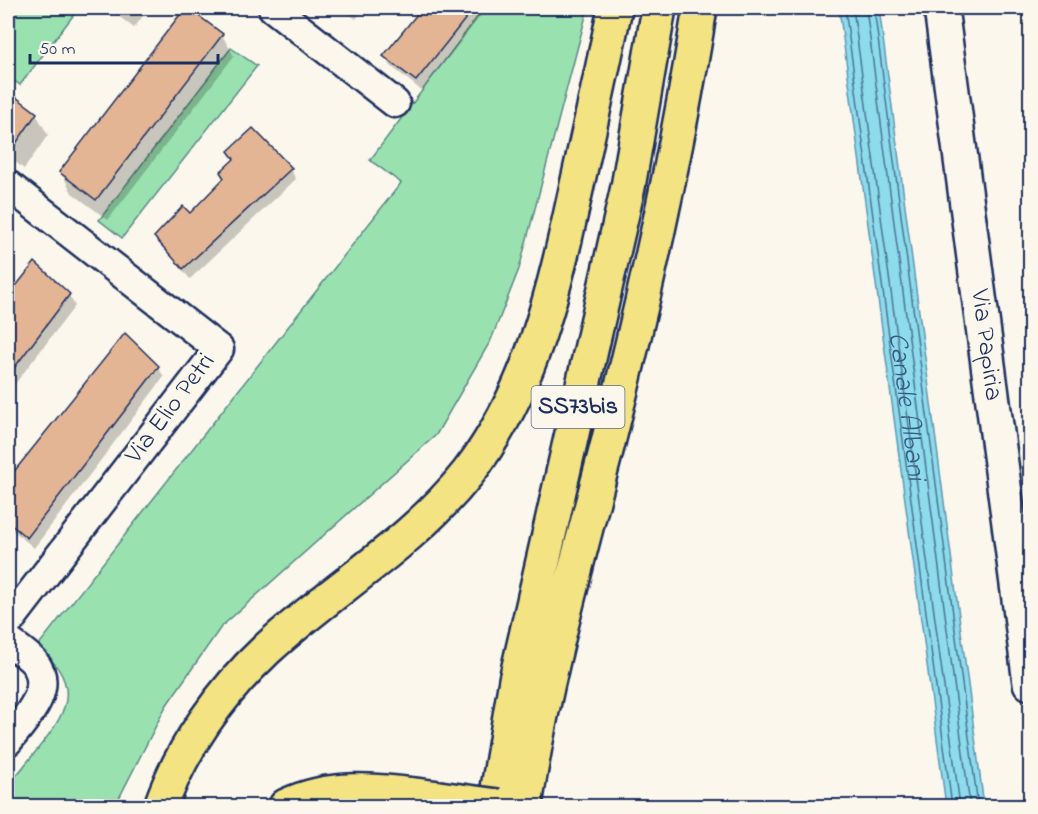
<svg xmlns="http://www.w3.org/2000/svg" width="1038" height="814" font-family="'Indie Flower',sans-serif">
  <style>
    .green { fill: #9ae1b0; stroke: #5a8887; stroke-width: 1.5 }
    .water { fill: #8ddbeb; stroke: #5f96b3; stroke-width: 1.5 }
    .shadow { fill: #0003 }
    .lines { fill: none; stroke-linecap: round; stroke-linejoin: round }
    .shore { stroke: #497496; stroke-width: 1.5 }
    .building { fill: #e4b595; stroke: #1b2f5e; stroke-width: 1.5 }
    .street-casing { stroke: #1b2f5e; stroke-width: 33 }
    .secondary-casing { stroke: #1b2f5e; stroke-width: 38 }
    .primary-casing { stroke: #1b2f5e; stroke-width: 38 }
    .highway-casing { stroke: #1b2f5e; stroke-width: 38 }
    .street { stroke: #fbf7ec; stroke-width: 28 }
    .secondary { stroke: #fbf7ec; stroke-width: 33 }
    .primary { stroke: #f4e382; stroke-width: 33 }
    .highway { stroke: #f4e382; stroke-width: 33 }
    .primary-bridge-casing { stroke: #1b2f5e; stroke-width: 38; stroke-linecap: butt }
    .primary-bridge { stroke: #f4e382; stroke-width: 33 }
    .labels { text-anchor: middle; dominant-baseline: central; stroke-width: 5; stroke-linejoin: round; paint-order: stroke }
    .shield { fill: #fbf7ec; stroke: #5e6b89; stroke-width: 1.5 }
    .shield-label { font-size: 24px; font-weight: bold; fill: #1b2f5e }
    .street-label { font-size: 26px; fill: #1b2f5e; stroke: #fbf7ec }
    .water-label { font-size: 27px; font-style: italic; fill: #385a81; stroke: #fbf7ec }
  </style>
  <rect width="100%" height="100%" fill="#fbf7ec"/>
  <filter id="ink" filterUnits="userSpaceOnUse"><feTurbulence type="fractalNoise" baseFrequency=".0167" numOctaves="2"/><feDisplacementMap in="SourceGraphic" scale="12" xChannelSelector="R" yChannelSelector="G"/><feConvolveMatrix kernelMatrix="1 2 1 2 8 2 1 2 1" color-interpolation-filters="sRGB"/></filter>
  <g filter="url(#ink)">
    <path class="green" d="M8,8h71l-59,77 -12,-9z
      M484,8h104l-69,261 -28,71 -55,95 -215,192 -55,79 -51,100h-107c0,-5 -2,-13 0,-18 2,-7 12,-16 16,-22 34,-43 69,-75 13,-119l364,-464 -31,-23z
      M231,48l26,18 -135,172 -23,-18z"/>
    <path class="water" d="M839,8h40l105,798h-38z"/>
    <path class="shadow" d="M108,8h41l-15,20z
      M186,8l36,27 12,21 -126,164 -36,-27 -11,-21z
      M340,8h24l-8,11z
      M423,8l63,1 -64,82 -31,-25 -6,-10z
      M8,93l28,21 12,21 -24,34 -16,-13z
      M290,169l6,10 -106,100 -35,-42 35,-22z
      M35,264l34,31 6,11 -67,87v-94z
      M125,336l33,31 6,10 -130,171 -26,-22v-45z"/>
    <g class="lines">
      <g class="shore">
        <path d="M845,8l107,798"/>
        <path id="s1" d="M853,8l107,798"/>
        <path d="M866,8l104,798"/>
        <path d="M874,8l104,798"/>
      </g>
    </g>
    <path class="building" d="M185,8h3l35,26 -127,166 -37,-28z
      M422,8h52l-58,73 -33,-25z
      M8,91l29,22 -29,42z
      M253,128l39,40 -109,101 -29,-32 29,-31 7,7 34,-35 -4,-6 14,-13 -6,-8z
      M35,262l35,32 -62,82v-80z
      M125,333l34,33 -132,172 -19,-16v-43z"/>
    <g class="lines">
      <defs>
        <path id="street" d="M273,8l122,95
          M8,185l211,164 -211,274
          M8,641c8,6 19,13 26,21 22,27 -10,58 -26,79"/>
        <g id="secondary">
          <path id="s2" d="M941,8l89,675"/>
        </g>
        <path id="primary" d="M286,806c50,-24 101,-14 153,-8"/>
        <path id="highway" d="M161,806c20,-58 61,-115 106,-157 65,-60 145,-105 201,-176 65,-84 87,-187 109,-288 13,-59 26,-118 38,-177
          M495,806l21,-126 112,-493 31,-179
          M525,806c18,-123 52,-242 83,-363 36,-143 69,-289 92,-435"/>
      </defs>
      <use href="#street" class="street-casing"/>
      <use href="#secondary" class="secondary-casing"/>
      <use href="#primary" class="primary-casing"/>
      <use href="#highway" class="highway-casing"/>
      <use href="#street" class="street"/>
      <use href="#secondary" class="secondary"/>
      <use href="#primary" class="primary"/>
      <use href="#highway" class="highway"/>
      <defs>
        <path id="primary-bridge" d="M439,798l59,8"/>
      </defs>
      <use href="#primary-bridge" class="primary-bridge-casing"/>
      <use href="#primary-bridge" class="primary-bridge"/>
    </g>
  </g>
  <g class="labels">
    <rect class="shield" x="531.5" y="386" width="93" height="42" rx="4.5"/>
    <g class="shield-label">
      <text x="578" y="407">SS73bis</text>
    </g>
    <g class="street-label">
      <text stroke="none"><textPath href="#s2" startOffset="340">Via Papiria</textPath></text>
      <text transform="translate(171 409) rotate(-53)">Via Elio Petri</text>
    </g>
    <g class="water-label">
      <text stroke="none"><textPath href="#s1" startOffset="402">Canale Albani</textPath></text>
    </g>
  </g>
  <rect width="1038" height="814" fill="none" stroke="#fbf7ec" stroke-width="30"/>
  <rect x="15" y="15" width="1008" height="784" fill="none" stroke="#1b2f5e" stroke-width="2" filter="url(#ink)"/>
  <path d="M30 54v9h188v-9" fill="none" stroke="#1b2f5e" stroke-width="3"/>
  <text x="39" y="54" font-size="18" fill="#1b2f5e" stroke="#fbf7ec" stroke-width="4.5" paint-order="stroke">50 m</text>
</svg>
